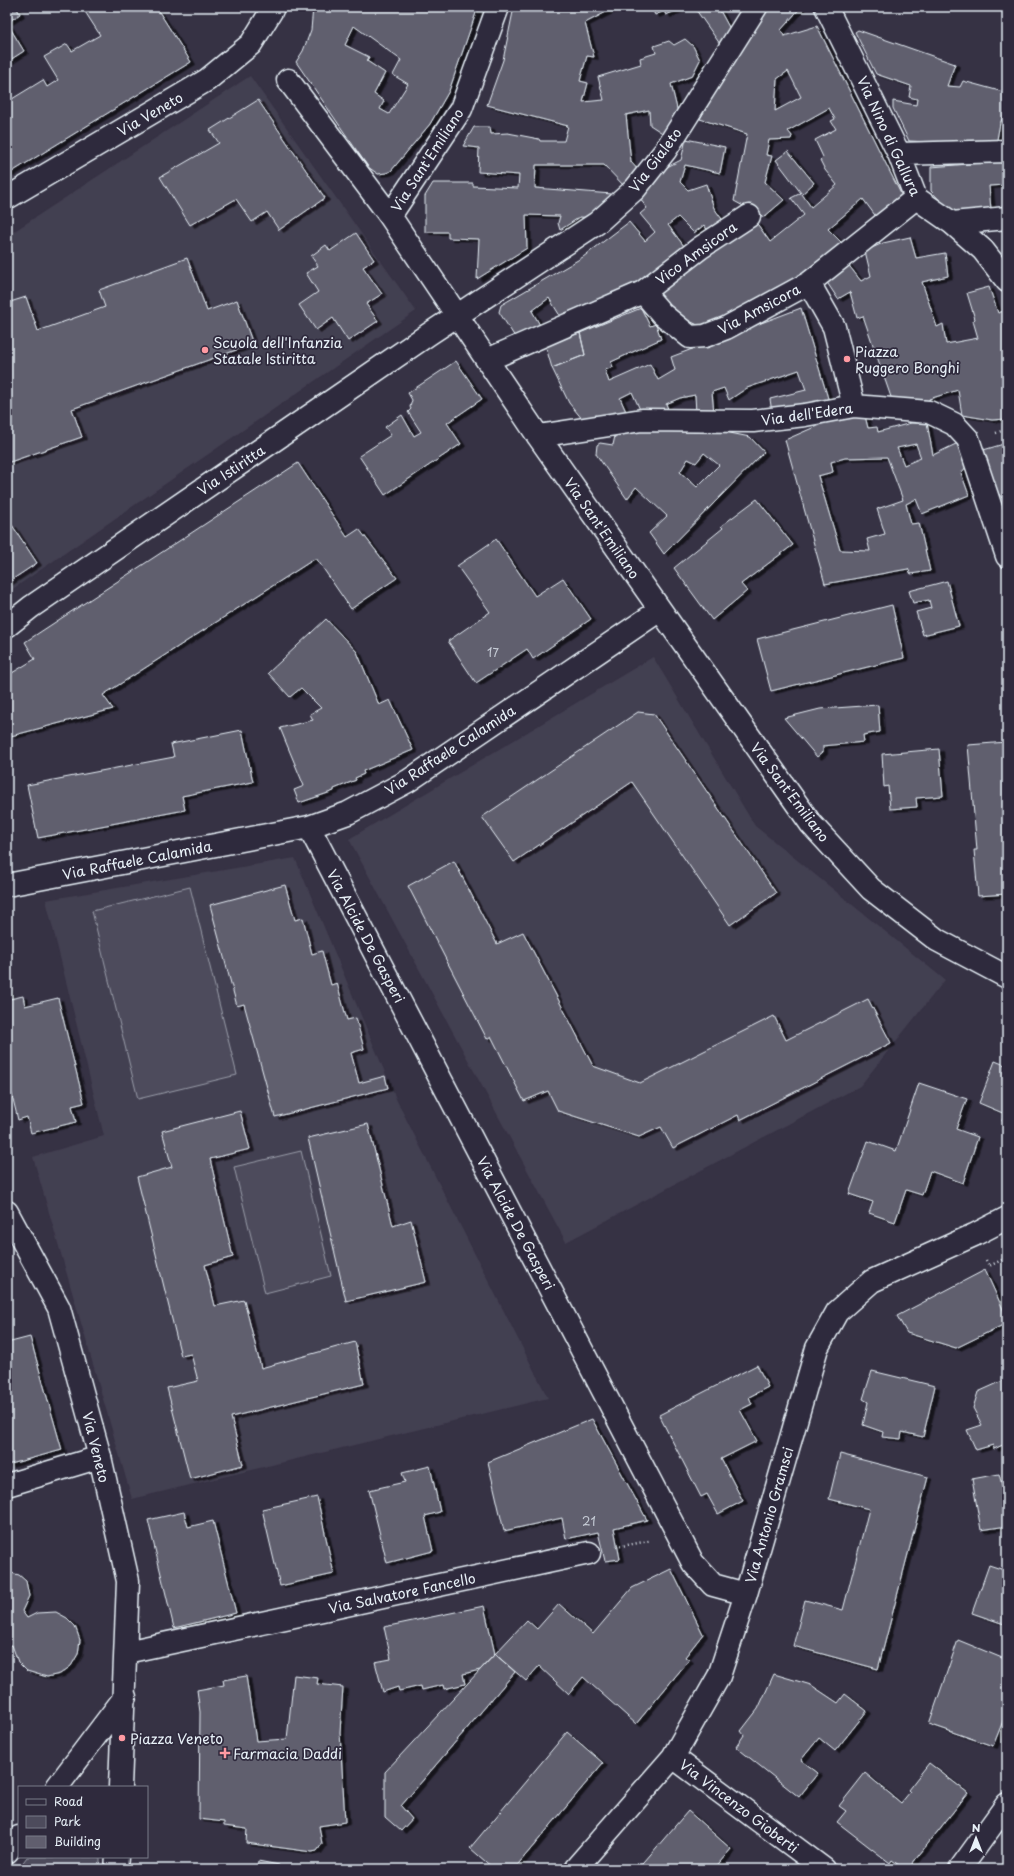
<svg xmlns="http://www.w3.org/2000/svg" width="1014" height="1876" font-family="'Playpen Sans',sans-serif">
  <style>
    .built { fill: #433f51 }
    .green { fill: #4d4b5c; stroke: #9a9eaa }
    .building { fill: #605e6e; stroke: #e8f1f8; fill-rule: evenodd; filter: url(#shadow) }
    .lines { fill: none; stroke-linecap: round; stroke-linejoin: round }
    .street-casing { stroke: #e8f1f8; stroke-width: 25 }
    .secondary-casing { stroke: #e8f1f8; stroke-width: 25 }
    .path { stroke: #e8f1f8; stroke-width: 2.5; stroke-dasharray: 1 3; stroke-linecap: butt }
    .street { stroke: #2f2a3d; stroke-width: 22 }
    .secondary { stroke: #2f2a3d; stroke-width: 22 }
    .poi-dot { fill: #ff9aa2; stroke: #2f2a3d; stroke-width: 1.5 }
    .labels { text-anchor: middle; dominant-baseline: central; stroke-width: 3.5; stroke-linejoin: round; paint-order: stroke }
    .number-label { font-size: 12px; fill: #c6ccd6 }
    .street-label { font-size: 14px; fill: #e8f1f8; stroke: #2f2a3d }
    .poi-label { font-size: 14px; fill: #e8f1f8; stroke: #2f2a3d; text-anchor: start }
  </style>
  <defs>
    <filter id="shadow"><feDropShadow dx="4.5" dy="2.5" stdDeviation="0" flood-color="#0009"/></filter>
  </defs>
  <rect width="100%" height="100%" fill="#363244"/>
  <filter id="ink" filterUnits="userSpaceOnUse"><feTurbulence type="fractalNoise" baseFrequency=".025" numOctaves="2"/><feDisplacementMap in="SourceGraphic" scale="8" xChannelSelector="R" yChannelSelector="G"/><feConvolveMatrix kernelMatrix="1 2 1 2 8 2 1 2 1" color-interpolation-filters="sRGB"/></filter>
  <g filter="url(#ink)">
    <path class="built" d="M250,76l166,235 -409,282v-357z
      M653,657l102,169 190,154 -85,106 -294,156 -217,-403z
      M295,858l102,243 151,297 -416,101 -99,-342 71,-21 -58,-236z"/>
    <path class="green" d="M190,887l47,188 -99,24 -46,-188z
      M301,1151l30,125 -66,17 -31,-126z
      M27,1857h73v12h-82z"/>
    <path class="building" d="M7,7h9l4,7 -13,9z
      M82,7h74l35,55 -184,113v-73l36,-22 4,7 11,-7 -14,-23 23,-13 5,7 28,-16z
      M313,7h165l-29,84 -19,33 -39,47 -5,2 -8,1 -10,-7 -72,-105 7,-11 8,-21zM354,26l47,34 -8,15 15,9 -19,30 -9,-5 4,-8 -10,-7 11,-21 -18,-12 2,-4 -24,-12z
      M514,7h102l-31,16 9,34 -7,-1 -7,25 8,2 -5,19 21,-2 -6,-23 43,-13 -1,-6 16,-5 -2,-7 15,-5 5,4 11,-6 8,7 7,14 -8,16 -21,8 8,33 -12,19 -17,-11 -1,-15 -23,5 5,47 8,9 -14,16 -21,-22h-68l-1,23 77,6 4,2 -20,22 -16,-1 -20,13 -2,-7 2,-7 -34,-1 1,33 -50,31 2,-40 -31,-1v-6h-23v-36l8,-13h40v3l45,2 1,-13 -41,-3 1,-24 -16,-2 11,-19h16l1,7 17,-1 31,6 1,2h24l4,-15 -81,-21 16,-45z
      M651,7h33l-18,8 -2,-4 -9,4z
      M694,7h24l12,22 -10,15z
      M769,7h32l-20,23 3,6 33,-10 85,170 -25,22 -14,-19 -35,30 14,14 -40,34 -98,51 -31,-15 -19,-25 102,-66 14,20 34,-27 -13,-17 10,-5 -25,-33 12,-9 26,32 -12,11 9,13 26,-22 -12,-15 -5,-10 3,-3 -8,-17 21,-11 -5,-8 4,-2 -6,-11 -41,23 4,5 -1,3 -22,1 -3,15 6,1 -7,26 19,18 -20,17 -30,-16 13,-67 -47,-15 42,-75zM788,71l13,26 -26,14 2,-32z
      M7,23l17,28 -17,11z
      M858,30l97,34 -8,22 13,1 3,-6 44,12v17l-7,13 -4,22 -87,-4 -16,-33v-7l23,4 1,-6 -8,-2 2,-11 -35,-12 -21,-42z
      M258,100l67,98 -46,32 -12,-18 -15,10 -16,-23 -46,26 -30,-48 59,-34 -9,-13z
      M686,139l39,8 -5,26 -35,-8 -5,17 8,8 18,-6 8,24 10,14 -14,12 -6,-9 -10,8 -16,-16 -10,8 19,25 -56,36 -69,33 -13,-21 -17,13 9,16 -26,10 -16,-25 2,-7 82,-48 46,-35 16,19 10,-9 -15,-18 7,-6 -7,-9 25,-31 16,-8z
      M1007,161v24l-18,1 2,24 -40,2 -20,-21v-24z
      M356,233l18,27 -11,7 19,27 -16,10 12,17 -30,20 -15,-23 -17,12 -17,-25 19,-13 -12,-19 12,-7 -7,-10 15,-11 4,6z
      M910,237l6,21 29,-5 3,23 -26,6 15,45 6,-3 3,20 32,-6 -5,-17 2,-2 -8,-26 22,-6 9,26 9,-3v109l-15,1 -30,-5 -4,-25 -29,9 3,11 -40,-10 -29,-84 -6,2 -7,-26 -12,7 -12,-18 21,-18 14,18 10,-5 -6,-25 18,-8z
      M187,258l20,53 30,-11 16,44 -181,65 10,28 -75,26v-160l19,-6 12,34 67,-24 -6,-17z
      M641,308l9,18 6,-2 5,15 -50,23 2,5 -8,3 4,12 41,-18 8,16 17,-10 -4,-13 130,-49 29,97 -58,8 -2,-14 36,-9 -7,-20 -52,18 -18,12 -5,-12 -12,4 2,21h-18l-1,-18 -15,3 -14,6 3,7 -27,3 -10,-22 -12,6 8,18 -45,4 -14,-17 -17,-35 33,-13 -5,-22z
      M580,333l5,22 -33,13 -7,-24z
      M456,361l26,38 -35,24 14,21 -76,51 -26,-39 32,-21 -6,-8 17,-12 12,21 7,-4 -13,-20 3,-3 -1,-2 2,-7 -4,-7z
      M864,412l4,16 9,-1 1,5 33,-9h16l6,32 25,-12 9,23 -6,7 8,22 -47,19 -6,-15 -10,5 5,20 8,-1 11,48 -19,3 -3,-5 -83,15 -40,-144 57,-25zM916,444l5,14 -17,7 -7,-17zM887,457l16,43 -26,9 8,25 -18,5 3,12 -30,-1 -22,-74 15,-4 -2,-10 14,-4z
      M639,427l66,1 45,9 14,15 -100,102 -15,-21 18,-17 -31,-29 -9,12 -31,-45 1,-9 3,-2 13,2 2,-9 10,-6 12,3zM704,453l15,12 -22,22 -17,-15 8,-13 8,4z
      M1007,443v61l-13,-16 -14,-37z
      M298,463l49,74 12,-8 38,49 -46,31 -35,-51 -213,137 10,14 -102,27 -4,-7v-53l28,-17 -10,-17z
      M757,499l36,46 -52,39 6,7 -35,29 -38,-52 49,-40 -2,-2z
      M12,525l25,38 -30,20v-55z
      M496,539l39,57 28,-18 28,41 -58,40 -6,-10 -51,34 -28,-42 42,-29 -33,-46z
      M947,581l12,45 -36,9 -7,-23 15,-4 -2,-8 -16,3 -4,-12z
      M892,605l12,53 -133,33 -14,-52z
      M326,619l31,33 22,53 11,-5 23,50 -50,21 1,3 -9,4 1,2 -22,9v2l-35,12 -5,-13 10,-4 -24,-58 33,-8 -3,-6 11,-6 -20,-20 -11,9 -22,-24z
      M878,705l2,27 -17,3 1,7 -41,4v6l-6,5 -33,-39 36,-9z
      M638,712l16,2 122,179 -46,32 -98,-143 -118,80 -32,-45z
      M242,730l11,52 -71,14 3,14 -147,28 -11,-53 147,-28 -3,-13z
      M1007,742v152l-29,2 -4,-46h3l-9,-105z
      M939,749l4,47 -27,2 1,9 -27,2 -2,-23 -4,1 -2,-33z
      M454,861l43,83 26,-12 70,134 47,17 134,-67 12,24 82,-41 23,44 -151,77 -2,-5 -65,33 -12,-21 -22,10 -81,-26 -10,-20 -24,10 -33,-65 -4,3 -79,-153z
      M285,885l10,35 8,-2 9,36 10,-3 9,34 6,-2 10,37 9,-2 8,31 -13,4 8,30 26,-7 3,12 -113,29 -31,-113 -7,2 -27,-101z
      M7,987l3,12 13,-3 2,10 33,-8 26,105 -12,3 4,16 -45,11 -4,-16 -9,3 -11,-46z
      M1007,1060v63l-5,-2 3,-7 -26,-11 16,-42 10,4z
      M919,1083l48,16 -11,30 22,8 -15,46 -33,-12 -8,24 -16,-5 -11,32 -26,-9 4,-11 -24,-8 19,-53 28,10z
      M240,1111l10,38 -40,10 23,98 -28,8 10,41 29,-6 17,68 94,-26 9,42 -133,33 12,48 -53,14 -23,-91 31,-7 -7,-27 -10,2 -44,-179 35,-10 -10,-36z
      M368,1124l25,102 18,-6 15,62 -80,19 -38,-163z
      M985,1270l22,48v5l-51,25 -49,-15 -10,-17z
      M30,1337l32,113 -55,15v-122z
      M757,1365l11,22 -19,10 3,7 -12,6 17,31 -36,18 22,42 -25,13 -11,-20 -6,3 -42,-82z
      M872,1371l63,15 -12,51 -21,-5 -1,7 -19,-2 1,-5 -20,-7 5,-23 -5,-3z
      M1007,1379v64l-13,6 -1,-4 -17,5 -9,-20 15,-5 -9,-17 5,-16z
      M592,1419l55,101 -33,8 6,31 -15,2 -7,-29 -32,7 -4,-21 -58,13 -16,-69z
      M840,1454l88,23 -50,192 -85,-23 12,-46 38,10 26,-101 -40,-10z
      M430,1466l10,46 -15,4 8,35 -46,12 -18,-73 36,-8 -3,-9z
      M999,1474l3,11 5,-1v42l-26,4 -9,-51z
      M317,1497l17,77 -54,12 -18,-77z
      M184,1512l4,15 25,-6 23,92 -62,15 -26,-108z
      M989,1565l18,6v54l-35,-12z
      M671,1569l32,65 -18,23 4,3 -53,64 -53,-47 -14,17 -30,-28 -13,15 -31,-27 32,-34 10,9 22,-25 34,30 39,-46z
      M7,1572l12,3 7,6 3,15 -7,15 5,7 10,-5 19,-1 11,6 8,8 5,14 -2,14 -7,12 -11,8 -13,3 -20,-6 -9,-9 -6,-17h-5z
      M484,1606l11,48 -15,16 -17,4 2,10 -21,5 -1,-4 -21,5 -1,-4 -22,5 -1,-4 -15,5 -8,-30 16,-3 -7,-32z
      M958,1640l49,20v31l-4,11 4,3v6l-14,35 -64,-22z
      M495,1654l20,18 -114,134 11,13 -11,12 -16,-14v-45z
      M774,1674l37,11 27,18 7,-9 22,17 -32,40 -16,-13 -18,22 17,13 -19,24 -63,-50 8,-12 -3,-4 17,-22z
      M294,1675l24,3 -1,6 26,3 -3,45 5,90 -26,4 3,18 -5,7 -5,1 -66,-9 1,-14 -23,-3v-4l-25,-3 1,-107 -3,-22 27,-5 -1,-5 23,-4 10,65 31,-2z
      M567,1732l36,31 -89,106h-20l-24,-21z
      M929,1763l39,30 -60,76h-4l-12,-9 -2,3 -53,-41 9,-11 -7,-5 26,-33 36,30 9,-11 -2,-2z
      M688,1811l43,38 -17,20h-76z
      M258,1861l21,4 -1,4h-22z"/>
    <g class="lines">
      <defs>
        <path id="street" d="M826,7l73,147 17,44 36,25 31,27 24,31
          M288,80l102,136 148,220 273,388 60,65 66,51 70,37
          M899,154l108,-3
          M7,198l200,-118 44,-36 21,-34v-3
          M390,216l71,-107 37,-102
          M952,223l55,-5
          M809,283l25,44 20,79
          M643,292l57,-44 49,-32
          M487,360l156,-68 19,22 28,23 15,-1 21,-8 83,-45 107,-85
          M538,436l104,-16 111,1 52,-6 49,-9 75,6 25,12 14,15 39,117
          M7,626l24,-19 398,-273 168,-111 38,-34 30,-38 91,-144
          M309,827l384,736 20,22 33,9
          M7,885l302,-58 39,-14 60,-32 252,-171
          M7,1212l52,96 41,149
          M126,1652l463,-99
          M673,1757l151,112
          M575,1869l98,-112 46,-81 27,-82 71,-246 20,-36 35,-31 102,-46 33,-17
          M960,1869l47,-65"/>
        <path id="secondary" d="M7,1485l93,-28 28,124 -8,206
          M57,1787l68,-90
          M7,1852l12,-15
          M116,1869l1,-12"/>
      </defs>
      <use href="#street" class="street-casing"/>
      <use href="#secondary" class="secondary-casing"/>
      <path class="path" d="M996,433l11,-4
        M986,1260l3,6 15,-7 3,5
        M616,1547l33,-6"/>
      <use href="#street" class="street"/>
      <use href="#secondary" class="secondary"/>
    </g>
  </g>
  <g class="poi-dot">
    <circle cx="205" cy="350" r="4"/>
    <circle cx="847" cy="359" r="4"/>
    <circle cx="122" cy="1738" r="4"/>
    <path d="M223 1747h4v4h4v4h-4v4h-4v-4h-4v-4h4z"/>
  </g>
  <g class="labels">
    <g class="number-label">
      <text x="493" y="652">17</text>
      <text x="589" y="1521">21</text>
    </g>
    <g class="street-label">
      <text transform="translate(150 114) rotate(-30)">Via Veneto</text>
      <text transform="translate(889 136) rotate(65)">Via Nino di Gallura</text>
      <text transform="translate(427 160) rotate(-57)">Via Sant'Emiliano</text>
      <text transform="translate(655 160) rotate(-53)">Via Gialeto</text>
      <text transform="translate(696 253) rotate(-36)">Vico Amsicora</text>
      <text transform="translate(759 309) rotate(-28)">Via Amsicora</text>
      <text transform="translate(807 414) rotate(-8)">Via dell'Edera</text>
      <text transform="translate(231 470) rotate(-34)">Via Istiritta</text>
      <text transform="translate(602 528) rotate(55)">Via Sant'Emiliano</text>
      <text transform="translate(450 750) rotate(-33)">Via Raffaele Calamida</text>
      <text transform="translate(790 792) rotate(53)">Via Sant'Emiliano</text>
      <text transform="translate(137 860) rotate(-11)">Via Raffaele Calamida</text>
      <text transform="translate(366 936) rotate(62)">Via Alcide De Gasperi</text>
      <text transform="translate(516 1223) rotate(62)">Via Alcide De Gasperi</text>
      <text transform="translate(96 1447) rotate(76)">Via Veneto</text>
      <text transform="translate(769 1515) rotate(-74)">Via Antonio Gramsci</text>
      <text transform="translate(402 1593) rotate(-12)">Via Salvatore Fancello</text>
      <text transform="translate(739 1806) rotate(37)">Via Vincenzo Gioberti</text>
    </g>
    <g class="poi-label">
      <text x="213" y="342">Scuola dell'Infanzia<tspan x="213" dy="16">Statale Istiritta</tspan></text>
      <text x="855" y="351">Piazza<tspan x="855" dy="16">Ruggero Bonghi</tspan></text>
      <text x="130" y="1738">Piazza Veneto</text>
      <text x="233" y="1753">Farmacia Daddi</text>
    </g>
  </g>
  <rect width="1014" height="1876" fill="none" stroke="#2f2a3d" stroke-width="24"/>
  <rect x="12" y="12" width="990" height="1852" fill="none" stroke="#e8f1f8" stroke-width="1.5" filter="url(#ink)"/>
  <rect x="18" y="1786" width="130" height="72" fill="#2f2a3d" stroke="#797a88"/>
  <rect x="26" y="1799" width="20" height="6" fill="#2f2a3d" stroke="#797a88"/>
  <text x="54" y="1806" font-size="12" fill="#e8f1f8">Road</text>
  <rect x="26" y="1816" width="20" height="12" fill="#4d4b5c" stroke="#797a88"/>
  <text x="54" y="1826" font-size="12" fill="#e8f1f8">Park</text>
  <rect x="26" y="1836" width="20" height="12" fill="#605e6e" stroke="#797a88"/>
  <text x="54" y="1846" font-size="12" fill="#e8f1f8">Building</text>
  <g transform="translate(976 1838)" stroke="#2f2a3d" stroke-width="3" paint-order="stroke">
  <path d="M0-3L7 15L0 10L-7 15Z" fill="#e8f1f8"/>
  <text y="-6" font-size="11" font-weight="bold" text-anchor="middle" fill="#e8f1f8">N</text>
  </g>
</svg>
